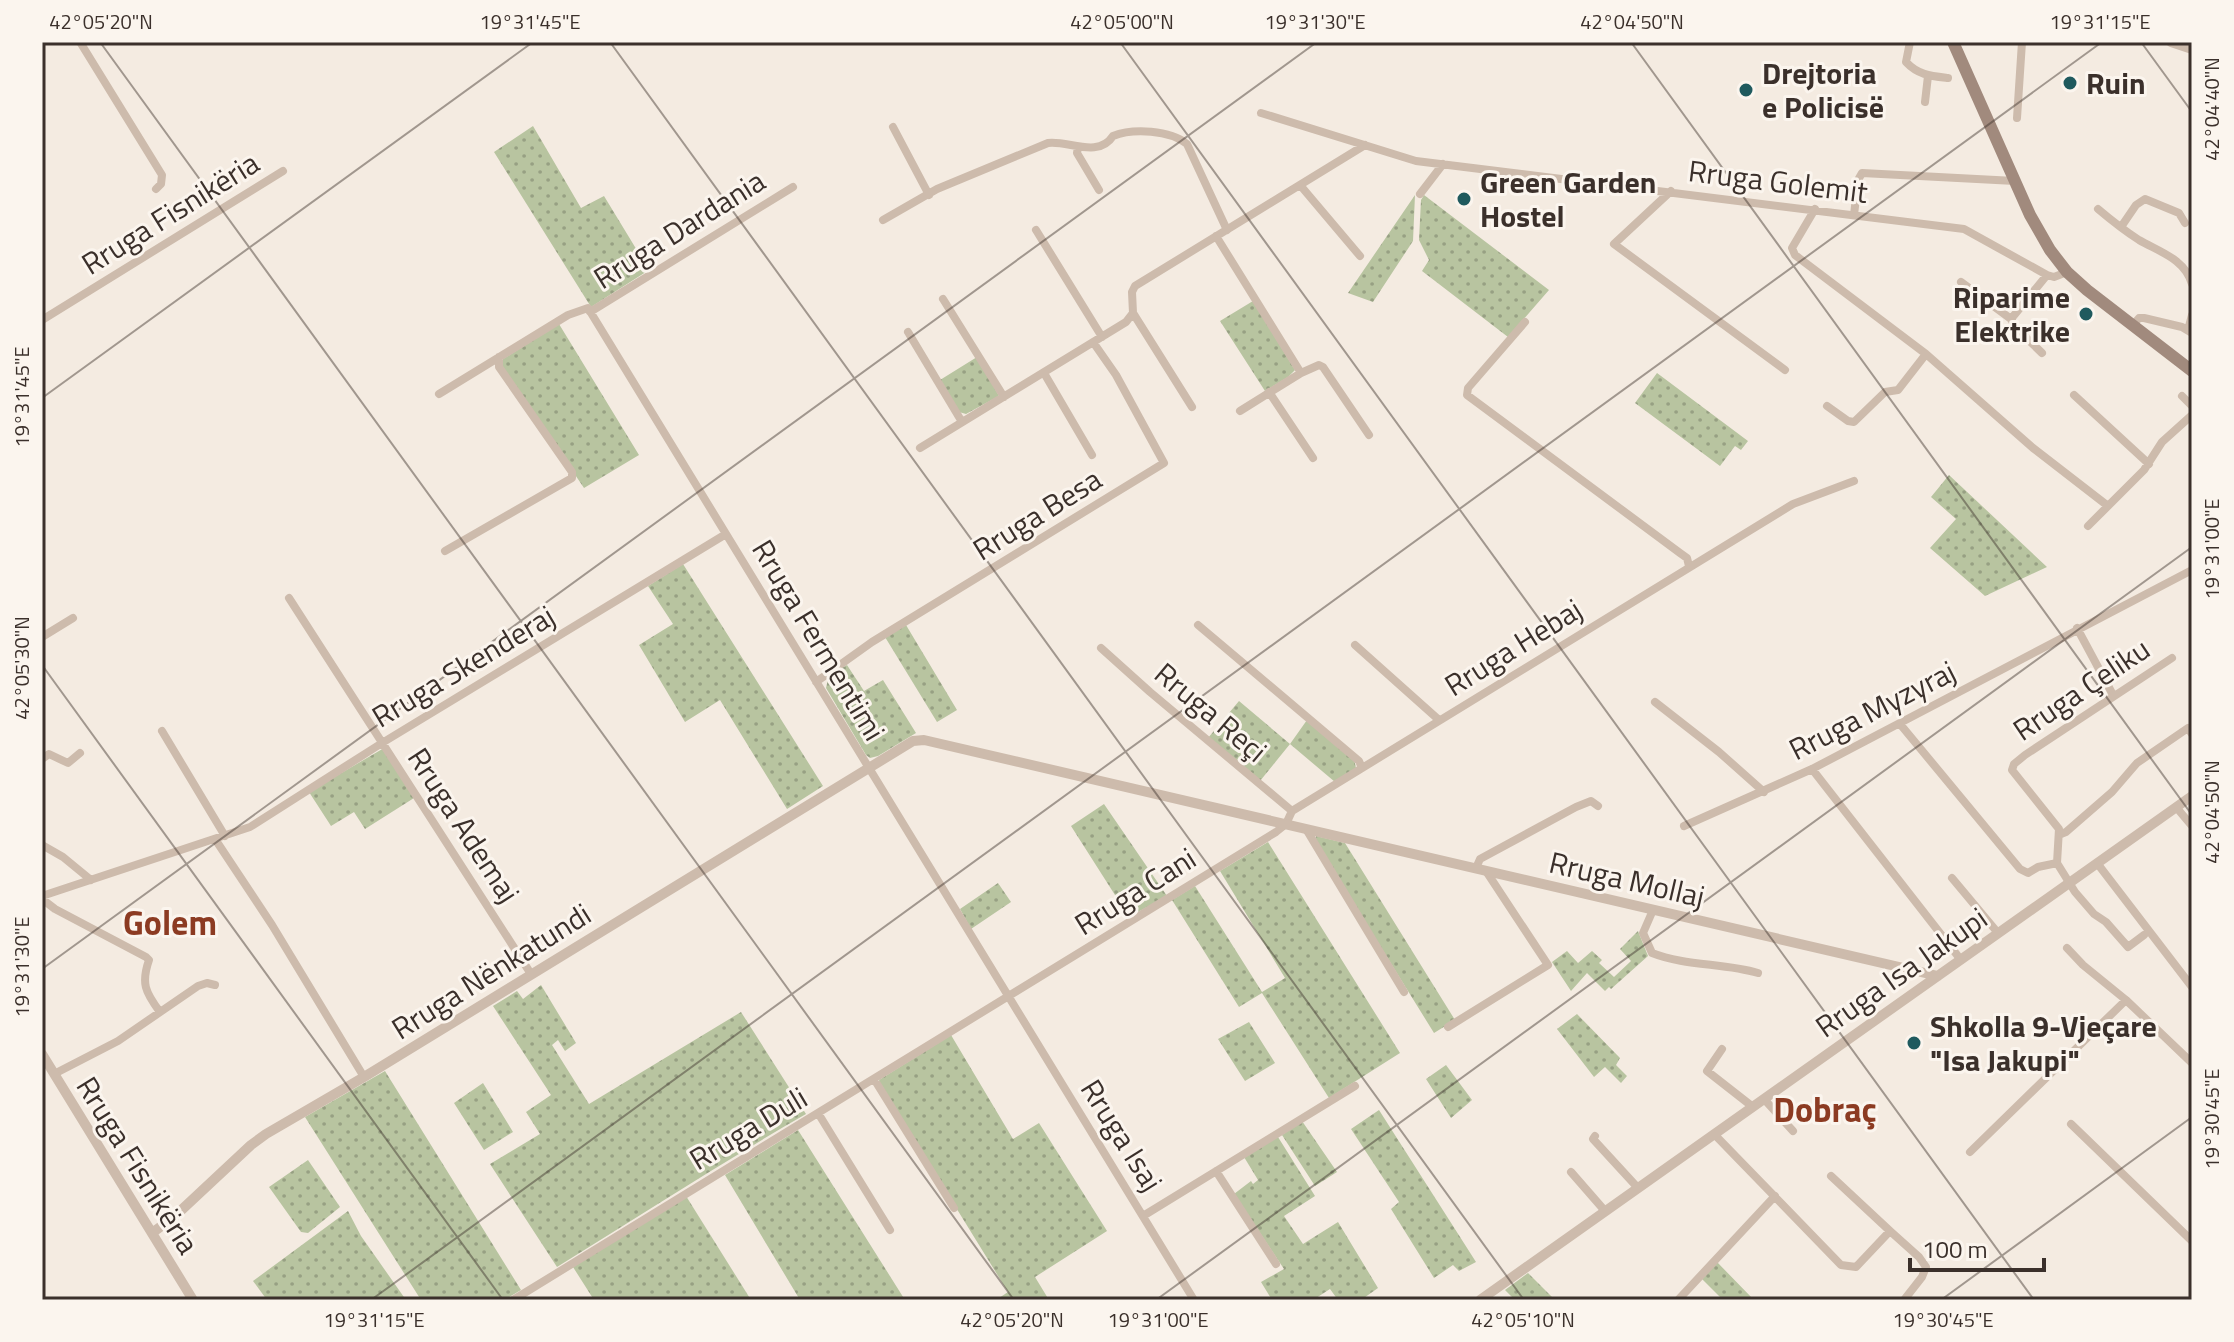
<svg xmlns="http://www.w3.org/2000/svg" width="2234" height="1342" font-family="'Titillium Web',sans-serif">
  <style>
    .grass { fill: url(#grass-dots) }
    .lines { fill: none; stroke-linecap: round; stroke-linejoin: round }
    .minor { stroke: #cdbbac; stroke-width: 8 }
    .tertiary { stroke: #cdbbac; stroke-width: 10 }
    .secondary { stroke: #a18a7d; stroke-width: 12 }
    .ticks { fill: none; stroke: #3b302b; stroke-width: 2; stroke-opacity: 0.45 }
    .poi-dot { fill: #1f5a5e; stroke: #fbf5ee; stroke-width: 3 }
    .labels { text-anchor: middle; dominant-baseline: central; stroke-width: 6; stroke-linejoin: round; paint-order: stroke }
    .poi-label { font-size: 30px; font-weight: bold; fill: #3b302b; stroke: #fbf5ee; text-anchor: start }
    .street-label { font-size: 30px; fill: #3b302b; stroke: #fbf5ee }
    .quarter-label { font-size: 34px; font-weight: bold; fill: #8c3b22; stroke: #fbf5ee }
    .neatline { fill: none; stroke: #3b302b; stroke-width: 3 }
    .ticks-label { font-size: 20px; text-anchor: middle; fill: #3b302b }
  </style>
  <defs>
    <pattern id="grass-dots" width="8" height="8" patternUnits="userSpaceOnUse" patternTransform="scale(2)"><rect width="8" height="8" fill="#b8c4a0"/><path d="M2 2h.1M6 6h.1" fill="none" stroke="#97a083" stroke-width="1.8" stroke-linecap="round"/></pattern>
  </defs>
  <rect width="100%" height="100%" fill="#f4ebe1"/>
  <path class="grass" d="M533,126l48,82 23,-12 45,74 -58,37 -97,-155z
    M1415,195l-2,46 -40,61 -25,-9z
    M1424,195l125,95 -41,47 -86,-66 7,-11 -10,-20 2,-40z
    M1253,301l42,69 -7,7 -23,14 -45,-70z
    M559,324l80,131 -55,33 -81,-120v-9z
    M977,357l22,39 -33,18 -7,-2 -19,-32z
    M1657,373l91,68 -7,9 -6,-4 -15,20 -85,-63z
    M1949,475l98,92 -62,29 -55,-48 26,-29 -25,-22z
    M683,564l140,222 -36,23 -67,-109 -35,22 -46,-77 34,-21 -25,-38z
    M906,625l51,85 -20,12 -52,-85z
    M847,665l17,26 19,-11 33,53 -38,23 -8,2 -4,-3 -40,-67 3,-13z
    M1239,701l51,43 17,-24 47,39 2,9 -21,14 -45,-38 -30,37 -52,-43z
    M384,748l30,50 -49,31 -11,-17 -23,14 -22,-34z
    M1104,804l63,92 -38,21 -58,-91z
    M1316,836l29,7 110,177 -21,13 -119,-192z
    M1268,842l132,211 -71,45 -67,-105 -23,14 -67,-107 23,-14 67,106 23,-14 -65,-107z
    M998,883l13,19 -40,27 -11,-20z
    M1638,931l10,25 -37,33 -2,-2 -4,4 -18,-18 -16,18 -19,-29 15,-11 11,12 14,-12 10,9 -3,3 15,14 17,-16 -11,-12z
    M541,985l35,58 -11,8 -7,-11 -6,5 37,59 152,-92 65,102c-85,49 -167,102 -249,153l-67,-103 50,-30 -14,-22 25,-17 -58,-89 24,-15 6,8z
    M1577,1014l43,44 -4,7 11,11 -6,7 -16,-16 -11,10 -37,-48z
    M1249,1022l26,41 -30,18 -27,-42z
    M951,1035l62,104 26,-16 68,108 -72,46 14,23h-53l12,-8 -127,-206 -2,-6z
    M1446,1065l26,35 -21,18 -25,-39z
    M385,1071l136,219 -17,10h-83l-116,-183z
    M483,1083l30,49 -29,18 -30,-47z
    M1379,1110l97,152 -17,9 -6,-6 -19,13 -43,-69 8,-7 -48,-73z
    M1302,1121l35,51 -22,14 -33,-51z
    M798,1130l107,170h-105l-75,-125z
    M1278,1137l37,59 -31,20 19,28 35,-22 40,66 -17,12h-23l-8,-11 -17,11h-41l-11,-18 23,-13 -50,-75 17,-13 2,3 5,-4 -14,-23z
    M308,1160l32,47 -32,26 -7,-1 -32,-45z
    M686,1196l65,104h-157l-21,-33z
    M348,1211l13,25 45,64h-139l-14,-19z
    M1717,1262l37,38h-31l-23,-23z
    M1528,1273l27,27h-40l-10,-10z"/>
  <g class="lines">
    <path class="minor" d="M80,42l82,133 -1,9 -5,5
      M1910,42l-4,20c12,13 25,14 42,16
      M1925,102l3,-26
      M1261,113l155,48 548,68 83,46 7,2 13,-5
      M2017,118l5,-76
      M893,127l36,68
      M1078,147l-1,6 22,37
      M1300,185l60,71
      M1671,191l-57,53 171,126
      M1420,194l23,-30
      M1815,209l-23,39 3,7 131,99 107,94 75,58
      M2098,209c13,11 27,22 41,31 21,12 46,19 53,44
      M1854,215l4,-35 4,-7 153,8
      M883,220l54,-31 111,-46c20,-3 50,16 65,-7 20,-8 57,-6 74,8l40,86
      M2121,227l15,-22 9,-6 34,14 6,10
      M1036,230l66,107
      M1216,236l85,137
      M1961,282l50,37 5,9 26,25
      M943,299l61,98
      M590,312l203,-125
      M1133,313l59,94
      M2011,319l36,-44
      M42,320l241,-149
      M1525,322l-57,66 -1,7 213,158 7,5 2,8
      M2133,325l6,-7h5l38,9 10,6
      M2188,330l4,-15
      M908,332l54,90
      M1044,373l48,82
      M1269,392l44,66
      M439,394l129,-79 20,-7 606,992
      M2074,395l75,69
      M2182,396l10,10
      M1827,406l21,15 6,1 31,-30 13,-2 28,-36
      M1240,411l61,-38 18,-8 4,2 46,68
      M920,448l206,-126 7,-9 -1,-21 3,-6 230,-141
      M2088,526l56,-56 18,-28 30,-27
      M445,551l127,-73v-6l-73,-105v-10
      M289,598l242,376
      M1198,625l161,136 3,7
      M2077,628l36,67
      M42,637l31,-19
      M1355,645l84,75
      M1101,648l49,44 142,119
      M816,682l56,-40 292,-179 -48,-88 -23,-33
      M1655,702l64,50 45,40
      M1900,724l120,145 8,4 10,-6 19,-4
      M162,731l63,105
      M42,759l7,-5 19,9 12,-10
      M1812,769l149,191
      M2176,807l16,19
      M1684,826l128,-57 380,-199
      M1306,829l98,163
      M2061,834l5,-2 46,-40 25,-29 51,-35 4,6
      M215,839l57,86 92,152
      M42,845l21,12 28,23
      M2097,863l95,124
      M1476,868l4,-9 96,-52 15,-6 7,5
      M1952,878l46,55
      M42,896l208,-69 132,-84 344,-209
      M42,899l13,10 91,48 3,3c-8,23 -4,32 11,52
      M1653,910l-10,23 9,20c33,13 72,10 106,20
      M2144,935l-16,12 -22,-25 -12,-8 -19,-22 -18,-29 2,-34 -47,-59 2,-6 11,-9 147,-97
      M2067,948l16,17 43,35 66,63
      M1448,1027l100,-62 -62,-94
      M1722,1049l-15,22 46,36
      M54,1074l64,-33 80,-55 9,-3 8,2
      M874,1079l80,129
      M1764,1099l29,32
      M818,1113l72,117
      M2071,1124l121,117
      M1714,1134l127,131 15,2 34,-36 -59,-55
      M1595,1136l-2,3 45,49
      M1970,1152l156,-152
      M1216,1171l60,93
      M1571,1172l34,39
      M1143,1216l212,-130
      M1890,1231l29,26 7,10 -4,10 -18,23
      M513,1300l763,-468 10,-8 6,-13 501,-307 61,-23
      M1678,1300l97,-104"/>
    <path class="tertiary" d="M2171,42l21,7
      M42,1054l151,246
      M152,1233l23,-17 76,-71 15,-11 98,-57 549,-336 11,-1 1014,236
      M1480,1300l712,-504"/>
    <path class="secondary" d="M1953,42l77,173 20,35 17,22 20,18 105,81"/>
  </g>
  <path class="ticks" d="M100,42l914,1258M610,42l914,1258M1120,42l914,1258M1631,42l561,773M2141,42l51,70M42,398l491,-356M42,665l461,635M42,969l1275,-927M371,1300l1731,-1258M1156,1300l1036,-753M1941,1300l251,-183"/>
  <g class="poi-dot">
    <circle cx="2070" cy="83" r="8"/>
    <circle cx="1746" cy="90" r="8"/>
    <circle cx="1464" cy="199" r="8"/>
    <circle cx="2086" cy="314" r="8"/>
    <circle cx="1914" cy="1043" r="8"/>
  </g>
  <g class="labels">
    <g class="poi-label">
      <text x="1762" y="73">Drejtoria<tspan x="1762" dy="34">e Policisë</tspan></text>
      <text x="2086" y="83">Ruin</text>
      <text x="1480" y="182">Green Garden<tspan x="1480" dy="34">Hostel</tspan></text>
      <text x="2070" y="297" text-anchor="end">Riparime<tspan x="2070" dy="34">Elektrike</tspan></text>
      <text x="1930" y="1026">Shkolla 9-Vjeçare<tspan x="1930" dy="34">"Isa Jakupi"</tspan></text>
    </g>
    <g class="street-label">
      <text transform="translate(1778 181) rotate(7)">Rruga Golemit</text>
      <text transform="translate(170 213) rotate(-32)">Rruga Fisnikëria</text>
      <text transform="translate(679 229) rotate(-32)">Rruga Dardania</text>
      <text transform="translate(1037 514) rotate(-32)">Rruga Besa</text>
      <text transform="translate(819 640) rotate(59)">Rruga Fermentimi</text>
      <text transform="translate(1513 647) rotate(-32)">Rruga Hebaj</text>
      <text transform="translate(463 666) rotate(-31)">Rruga Skenderaj</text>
      <text transform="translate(2081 689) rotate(-34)">Rruga Çeliku</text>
      <text transform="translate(1872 710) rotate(-27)">Rruga Myzyraj</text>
      <text transform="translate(1211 712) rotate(40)">Rruga Reçi</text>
      <text transform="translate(464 825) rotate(57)">Rruga Ademaj</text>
      <text transform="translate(1627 879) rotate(13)">Rruga Mollaj</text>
      <text transform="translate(1135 891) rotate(-32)">Rruga Cani</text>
      <text transform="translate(491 971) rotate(-32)">Rruga Nënkatundi</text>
      <text transform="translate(1901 972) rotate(-35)">Rruga Isa Jakupi</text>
      <text transform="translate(748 1128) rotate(-31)">Rruga Duli</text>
      <text transform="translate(1122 1135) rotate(58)">Rruga Isaj</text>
      <text transform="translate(138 1165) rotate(58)">Rruga Fisnikëria</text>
    </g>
    <g class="quarter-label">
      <text x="170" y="922">Golem</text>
      <text x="1825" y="1109">Dobraç</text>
    </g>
  </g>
  <rect width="2234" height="1342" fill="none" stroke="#fbf5ee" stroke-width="88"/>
  <path d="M1910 1258v12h134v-12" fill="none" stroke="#3b302b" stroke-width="4"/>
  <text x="1922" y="1258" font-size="24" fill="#3b302b" stroke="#fbf5ee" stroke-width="6" paint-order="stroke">100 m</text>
  <rect x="44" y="44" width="2146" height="1254" class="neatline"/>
  <g class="ticks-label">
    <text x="101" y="29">42°05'20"N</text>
    <text x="530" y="29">19°31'45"E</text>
    <text x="1122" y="29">42°05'00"N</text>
    <text x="1315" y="29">19°31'30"E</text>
    <text x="1632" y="29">42°04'50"N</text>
    <text x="2100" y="29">19°31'15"E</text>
    <text transform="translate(2212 109) rotate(-90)" y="7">42°04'40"N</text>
    <text transform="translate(22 397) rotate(-90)" y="7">19°31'45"E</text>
    <text transform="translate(2212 549) rotate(-90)" y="7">19°31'00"E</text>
    <text transform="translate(22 668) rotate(-90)" y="7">42°05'30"N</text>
    <text transform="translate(2212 812) rotate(-90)" y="7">42°04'50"N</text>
    <text transform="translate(22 967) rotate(-90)" y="7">19°31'30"E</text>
    <text transform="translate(2212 1119) rotate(-90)" y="7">19°30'45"E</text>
    <text x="374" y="1327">19°31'15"E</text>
    <text x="1012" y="1327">42°05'20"N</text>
    <text x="1158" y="1327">19°31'00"E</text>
    <text x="1523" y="1327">42°05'10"N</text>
    <text x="1943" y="1327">19°30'45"E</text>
  </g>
</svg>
